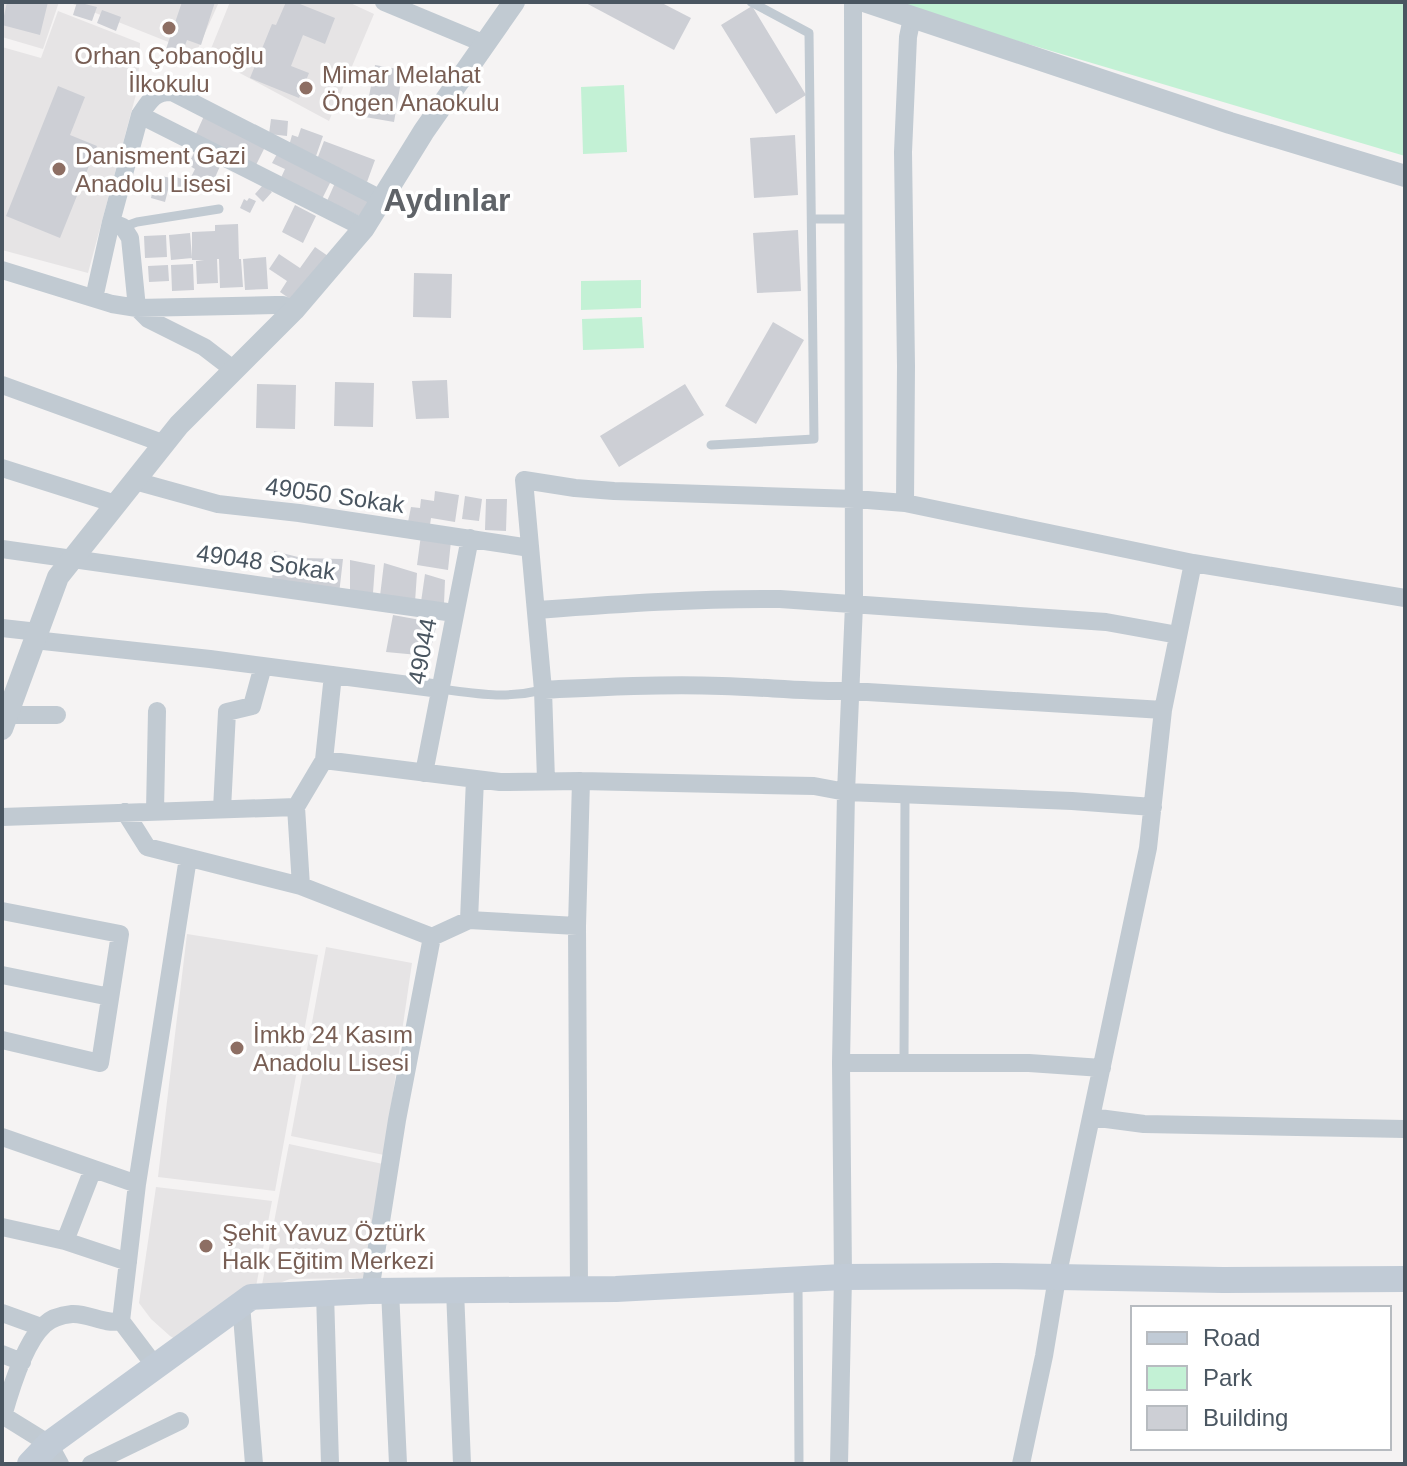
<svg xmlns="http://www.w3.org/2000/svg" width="1407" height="1466" font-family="Arial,sans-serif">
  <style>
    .education { fill: #e6e4e5 }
    .green { fill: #c3f1d5 }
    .building { fill: #cdcfd5 }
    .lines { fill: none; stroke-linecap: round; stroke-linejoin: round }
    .service { stroke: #c1cad2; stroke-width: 9 }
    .minor { stroke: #c1cad2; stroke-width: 18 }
    .tertiary { stroke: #c1cad2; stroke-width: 22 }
    .secondary { stroke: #c1cbd6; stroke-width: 26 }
    .education-dot { fill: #8d6e63; stroke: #fff; stroke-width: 3 }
    .labels { text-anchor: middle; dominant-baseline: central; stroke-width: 7; stroke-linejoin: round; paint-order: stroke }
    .education-label { font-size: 24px; fill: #785e54; stroke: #fff; text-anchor: start }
    .street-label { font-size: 24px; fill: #4a5661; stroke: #fff }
    .district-label { font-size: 32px; font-weight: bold; fill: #5f6368; stroke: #fff }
  </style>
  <rect width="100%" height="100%" fill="#f5f3f3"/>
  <path class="education" d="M2,2h57l-16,47 -41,-12z
    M68,2h151l-23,51z
    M230,2h118l26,12 -45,107 -121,-65z
    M58,11l82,32 -2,44 -50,186 -86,-23v-203l39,11z
    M187,934l131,21 -43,236 -117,-14z
    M326,947l86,16 -28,192 -93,-19z
    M289,1144l94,20 -15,114 -78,1 -29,11z
    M156,1187l116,14 -17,91 -77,49 -8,-5 -19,-17 -12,-16z"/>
  <path class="green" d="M886,2h519v154z
    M624,85l3,67 -44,2 -2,-67z
    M641,280v28l-60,2v-29z
    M642,317l2,31 -61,2 -1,-31z"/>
  <path class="building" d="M7,2h41l-8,33 -38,-10z
    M77,2l20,5 -5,14 -19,-6z
    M182,2h33l-14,43 -14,-5 -3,8 -6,-2 -4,10 -9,-4z
    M286,2h9l40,16 -10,26 -22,-9 -12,31 18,7 -10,25 -49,-20 22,-54 4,1z
    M584,2h76l31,16 -17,32z
    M752,6l54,89 -30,19 -55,-89z
    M102,10l19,7 -5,14 -19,-8z
    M375,65l28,5 -9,52 -29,-5z
    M58,86l27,11 -15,38 27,11 -37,92 -54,-22z
    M204,116l62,29 -10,20 -61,-29z
    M271,119l17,2 -1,15 -18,-2z
    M301,128l22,8 -7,20 -27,-10 3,-11 6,2z
    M795,135l3,60 -44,3 -4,-60z
    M324,141l51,19 -8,22 -51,-20z
    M195,151l26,13 -12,27 -20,-10 6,-12 -7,-4z
    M277,154l55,25 -12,24 -41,-21 6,-13 -13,-6z
    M161,176l10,2 -6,24 -14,-4 1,-5 -9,-3 3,-10 13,4z
    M176,177l9,3 -5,13 -8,-3z
    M335,183l37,16 -8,19 -37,-17z
    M263,185l9,7 -9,10 -8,-8z
    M249,198l7,3 -6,12 -10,-5 4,-9 3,2z
    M295,205l21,11 -13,27 -21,-11z
    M238,224l1,35h2l2,28 -23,1 -1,-29h-2l1,24 -21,1 -1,-23 8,-1h-12v-28l23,-1v-6z
    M798,230l3,61 -44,2 -4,-60z
    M190,233l2,25 -21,2 -2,-25z
    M166,235l1,22 -22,1 -1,-22z
    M315,247l13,9 -32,47 -16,-11 7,-11 -18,-12 10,-15 21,14z
    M266,257l2,32 -23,1 -2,-31z
    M193,264l1,26 -22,1 -1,-26z
    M168,265l1,16 -20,1 -1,-16z
    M414,273l38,1 -1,44 -38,-1z
    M773,322l31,18 -48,84 -31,-18z
    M447,380l2,38 -33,1 -4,-38z
    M335,382l39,1 -1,44 -39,-1z
    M257,384l39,1 -1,44 -39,-1z
    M685,384l19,31 -85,52 -19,-31z
    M435,491l24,4 -4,27 -24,-4 -1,7 -22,-3 3,-15 9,1 1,-9 13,2z
    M465,496l17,3 -3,22 -17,-2z
    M486,499h21l-1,32 -21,-1z
    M421,535l30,6 -3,29 -31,-5z
    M274,551l28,7 41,1 -4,35 -67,-12z
    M350,560l25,5 -2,28 -23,-2z
    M384,563l33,10 -2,29 -35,-6z
    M425,574l20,6 -1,24 -23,-2z
    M393,615l44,8 -8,33 -43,-4z"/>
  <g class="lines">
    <path class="service" d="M812,219h42
      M123,227l14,-5 82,-13
      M711,445l103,-6 -5,-406 -58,-31
      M440,689c39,5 64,10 103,1
      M904,1063l1,-269
      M798,1283l1,181"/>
    <path class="minor" d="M384,2l101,42
      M140,115c9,-13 14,-24 32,-23l209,107
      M111,222l12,5 7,11 7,70 11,11 56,28 30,23
      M2,270l110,34 25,4 139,-3h7l11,5
      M94,298l17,-76 29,-107 224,113
      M2,385l163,59
      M2,468l114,36
      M135,481l83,23 81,9 231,35
      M905,503l1,-137 -3,-214 5,-115 4,-19
      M2,549l452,64
      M537,610c81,-6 162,-12 243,-11l326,23 72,13
      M2,628l36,4
      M34,640l176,19 230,30
      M543,690c60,-3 119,-6 179,-4 43,1 86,6 129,5l312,19
      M7,715h50
      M324,760l9,-85
      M424,773l46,-235
      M546,780l-3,-90 -19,-210 51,8 39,3 241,8 50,4 288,60 212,35
      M296,807l5,79 131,51
      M222,809l5,-97 25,-6 11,-40
      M155,811l2,-100
      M125,812l22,35 154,39
      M2,817l294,-10 28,-47 176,22 81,-1 233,5 32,6 226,9 81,6
      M2,911l118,23 -20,129 -98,-23
      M469,920l108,6
      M2,975l108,22
      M841,1063h188l73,5
      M1091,1117l53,7 261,5
      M2,1137l135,47
      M2,1227l63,14 28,-72
      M65,1241l63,21
      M579,1289l-2,-363 4,-145
      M390,1290l8,174
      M455,1290l7,174
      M370,1291l27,-171 35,-183 37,-17 6,-141
      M325,1293l5,171
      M241,1304l13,160
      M2,1313l39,14
      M2,1354l20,8
      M155,1366l-34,-45 16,-137 51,-326
      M2,1415l47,29 11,20
      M3,1416c7,-25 22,-74 41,-91 7,-7 18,-10 28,-11 17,-1 32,11 49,7
      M91,1464l89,-43
      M839,1464l4,-187 -2,-214 5,-271 8,-187 -1,-603
      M1021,1464l23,-108 13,-78 91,-430 15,-138 30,-147"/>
    <path class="tertiary" d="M867,2l363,121 175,53
      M2,729l56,-152 121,-152 115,-115 70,-82 60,-97 90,-129"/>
    <path class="secondary" d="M30,1464l19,-20 202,-147 119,-6 246,-2 227,-12 155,-1 225,4 182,-1"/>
  </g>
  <g class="education-dot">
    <circle cx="169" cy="28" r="8"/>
    <circle cx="306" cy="88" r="8"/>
    <circle cx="59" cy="169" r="8"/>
    <circle cx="237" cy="1048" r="8"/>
    <circle cx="206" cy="1246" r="8"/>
  </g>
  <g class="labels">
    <g class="education-label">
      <text x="169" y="55" text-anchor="middle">Orhan Çobanoğlu<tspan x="169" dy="28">İlkokulu</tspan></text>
      <text x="322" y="74">Mimar Melahat<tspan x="322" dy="28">Öngen Anaokulu</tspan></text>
      <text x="75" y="155">Danisment Gazi<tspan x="75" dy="28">Anadolu Lisesi</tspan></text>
      <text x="253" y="1034">İmkb 24 Kasım<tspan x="253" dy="28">Anadolu Lisesi</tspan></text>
      <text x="222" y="1232">Şehit Yavuz Öztürk<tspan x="222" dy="28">Halk Eğitim Merkezi</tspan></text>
    </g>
    <g class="street-label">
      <text transform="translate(335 495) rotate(8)">49050 Sokak</text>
      <text transform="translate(266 562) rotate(8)">49048 Sokak</text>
      <text transform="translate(422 651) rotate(-79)">49044</text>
    </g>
    <g class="district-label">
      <text x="447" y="200">Aydınlar</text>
    </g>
  </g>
  <rect width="1407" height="1466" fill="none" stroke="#4a5661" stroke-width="8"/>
  <rect x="1131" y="1306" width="260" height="144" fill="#ffffff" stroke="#b7bbc0" stroke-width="2"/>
  <rect x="1147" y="1332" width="40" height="12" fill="#c1cbd6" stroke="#b7bbc0" stroke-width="2"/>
  <text x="1203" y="1346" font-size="24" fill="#4a5661">Road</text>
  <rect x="1147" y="1366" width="40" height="24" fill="#c3f1d5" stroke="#b7bbc0" stroke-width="2"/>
  <text x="1203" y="1386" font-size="24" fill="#4a5661">Park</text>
  <rect x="1147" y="1406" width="40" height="24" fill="#cdcfd5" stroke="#b7bbc0" stroke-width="2"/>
  <text x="1203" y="1426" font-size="24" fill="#4a5661">Building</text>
</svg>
